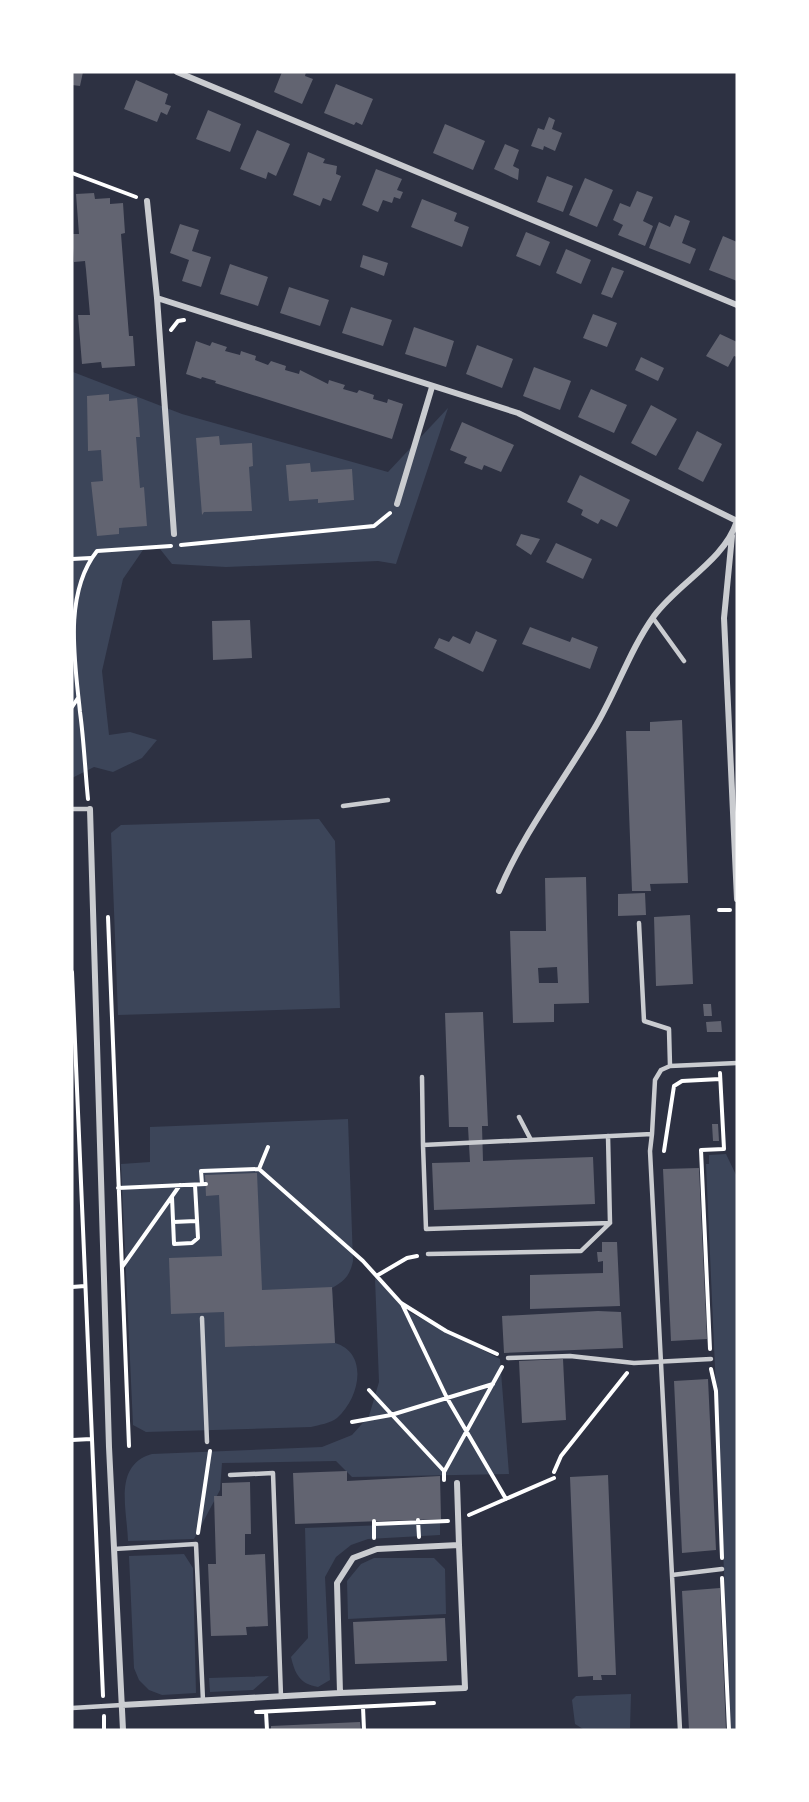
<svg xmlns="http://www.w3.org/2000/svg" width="809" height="1802" font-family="'PT Sans',sans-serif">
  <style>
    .green { fill: #3c4559 }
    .building { fill: #626471; fill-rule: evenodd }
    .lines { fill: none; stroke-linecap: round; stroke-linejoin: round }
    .path { stroke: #fff; stroke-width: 4 }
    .service { stroke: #caccd0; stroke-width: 4.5 }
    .minor { stroke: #caccd0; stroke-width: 6 }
  </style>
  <rect width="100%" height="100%" fill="#2d3142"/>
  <path class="green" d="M72,352l1,20 109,42 206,58 60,-64 -52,156 -18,-3 -152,6 -54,-3 -12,-15 -17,1 -20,29 -21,92 7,64 21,-3 27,8 -15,18 -29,14 -19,-5 -22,11z
    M319,819l16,22 5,167 -222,7 -7,-182 10,-8z
    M348,1119l5,142c-3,14 -8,20 -21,27l3,55c34,10 25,55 2,75 -6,5 -18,7 -26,9l-165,5 -13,-7 -12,-261 29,-2v-35z
    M726,1154l11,23v553h-6l-25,-566h3v-9z
    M375,1278l34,34 91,47 9,115 -157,3 -16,-16 -114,2 -2,27 -26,49 -66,2c-1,-32 -15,-76 24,-87l170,-7 30,-12 17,-19 10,-34z
    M440,1523v12l-72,4 -17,6 -15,12 -11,20 5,103 -12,7c-18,-3 -23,-13 -27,-30l17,-19 -3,-110z
    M184,1554l9,14 3,125 -34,2 -13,-5 -10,-10 -5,-12 -5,-112z
    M374,1558h60l11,11 1,45 -98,5 -1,-38 14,-17z
    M269,1676l-16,14 -43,2 -1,-14z
    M631,1694l-1,34 -47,1 -8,-5 -3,-24 4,-4z"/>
  <path class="building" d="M72,72h11l-3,14 -8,-1z
    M282,72h24l-1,4 8,3 -11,25 -28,-12z
    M136,80l32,14 -3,10 6,2 -4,9 -6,-3 -4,10 -33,-13z
    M336,84l37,15 -11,26 -6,-3 -2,3 -30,-12z
    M208,110l33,14 -11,28 -34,-13z
    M549,117l6,3 -3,9 10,4 -7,18 -11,-5 -1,4 -12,-4 7,-18 6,2z
    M445,124l40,17 -12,29 -40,-17z
    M257,130l33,14 -14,32 -8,-4 -2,7 -26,-10z
    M505,144l14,6 -6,16 6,3 -1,11 -24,-11z
    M308,152l17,7 -2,4 14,3 -1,8 5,2 -10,25 -8,-3 -3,8 -27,-11z
    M376,169l26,10 -5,11 6,2 -3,7 -6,-2 -2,6 -9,-3 -5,12 -16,-7z
    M547,176l26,10 -10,26 -26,-10z
    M585,178l28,12 -16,37 -28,-12z
    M637,191l16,6 -10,24 10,5 -8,20 -27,-11 5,-10 -10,-5 7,-17 10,4z
    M94,193l1,6 15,-1v6l13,-1 2,30 -4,1 8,102h4l2,30 -33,2 -1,-6 -19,2 -4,-49h12l-4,-45 -1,-9 -11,1 -2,-28h7l-3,-40z
    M422,199l35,14 -3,8 15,6 -7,20 -51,-20z
    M675,215l15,6 -8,22 14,6 -6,15 -41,-16 10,-26 11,5z
    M180,224l19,6 -7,21 19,6 -10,30 -19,-6 7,-21 -19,-7z
    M526,232l24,10 -10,24 -24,-10z
    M723,236l14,6v39l-28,-11z
    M566,249l25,11 -10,24 -25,-11z
    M363,255l25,8 -4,13 -24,-9z
    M230,264l38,13 -10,29 -38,-12z
    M612,267l12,4 -12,27 -11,-4z
    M289,287l40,13 -9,26 -40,-13z
    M351,307l41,13 -9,26 -41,-13z
    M593,314l24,9 -10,24 -24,-9z
    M414,327l40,14 -8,26 -41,-13z
    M720,334l17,8v15l-3,-1 -6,11 -22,-11z
    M196,341l14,5 2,-4 15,5 -2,4 15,4 1,-4 15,5 -1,4 13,5 3,-4 15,5 -1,4 14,4 1,-4 28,14 1,-4 16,5 -2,4 14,4 2,-3 15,5 -1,4 14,4 1,-4 15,5 -11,35 -177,-56 1,-2 -14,-4 -1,2 -15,-5z
    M477,345l36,14 -11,29 -36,-14z
    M641,357l23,11 -6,13 -23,-11z
    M534,367l37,14 -11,29 -37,-14z
    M591,389l36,16 -13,28 -36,-16z
    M109,394v7l28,-3 3,39h-4l2,26 2,25 4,-1 3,39 -28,2v6l-22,2 -6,-54 12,-1 -2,-31 -13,1 -1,-55z
    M651,405l26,14 -21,37 -25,-13z
    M462,422l52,23 -13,27 -17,-7 -2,5 -18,-7 3,-6 -17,-7z
    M697,431l25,13 -19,38 -25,-13z
    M219,436l1,9 32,-2 1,23 -4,1 3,44 -48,1 -2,3 -6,-77z
    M310,463l1,9 41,-3 2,31 -36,3v-4l-29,2 -3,-36z
    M580,475l50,25 -13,27 -16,-8 -3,5 -17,-9 2,-5 -16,-8z
    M521,534l19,5 -9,16 -15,-10z
    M556,543l36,16 -9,20 -37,-17z
    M250,620l2,38 -39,2 -1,-39z
    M530,627l40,15 2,-5 26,10 -8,22 -68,-25z
    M476,631l21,9 -14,32 -49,-24 5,-10 10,4 4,-6 17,8z
    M682,720l6,163 -38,1 1,7h-19l-6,-160h24v-9z
    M586,877l3,126 -35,1v18l-41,1 -3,-92h36l-1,-53zM557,967l1,16h-19l-1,-15z
    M645,893l1,22 -28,1v-22z
    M690,915l3,69 -37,2 -2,-69z
    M703,1004h8l1,12h-8z
    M483,1012l5,114h-6l1,35 110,-4 2,47 -161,6 -2,-47 38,-1 -2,-35h-19l-4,-114z
    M721,1021l1,11h-15l-1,-10z
    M712,1124h6l1,17h-6z
    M699,1168l8,171 -36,2 -8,-172z
    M257,1173l5,117 70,-3 3,56 -110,4 -1,-35 -53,2 -2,-56 53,-2 -3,-61 -13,1 -1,-21z
    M602,1242h15l3,64 -90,3v-34l73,-2v-12l-5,1 -1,-10h5z
    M598,1311l23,1 2,36 -119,5 -2,-37z
    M563,1359l3,61 -44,3 -3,-62z
    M708,1379l8,171 -34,3 -8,-172z
    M347,1471v10l93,-5 1,43 -146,5 -2,-51z
    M608,1475l8,200h-15l1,5h-9v-4l-15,1 -8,-200z
    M250,1482l1,52h-6v21l20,-1 3,72 -22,1 1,8 -36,1 -3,-72h8l-2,-68h8v-13z
    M720,1588l6,142h-37l-7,-139z
    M445,1618l2,43 -92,3 -2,-42z
    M360,1722l1,8h-90v-4z"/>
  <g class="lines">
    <path class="path" d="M72,173l64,24
      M171,330l7,-9 6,-1
      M181,545l193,-19 16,-13
      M72,559l19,-1
      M72,707l6,-9
      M88,799c-3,-29 -4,-58 -8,-87 -5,-50 -17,-118 17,-161l74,-5
      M719,910h11
      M108,917l21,529
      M72,972l31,724
      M664,1151l10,-65 8,-5 38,-2
      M259,1169l9,-22
      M202,1184l-1,-13 58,-2 104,92 38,42 45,28 51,23
      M118,1188l88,-4
      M172,1197l2,47 18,-1 6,-5 -3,-53
      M173,1222l23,-1
      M122,1267l58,-82
      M378,1275l29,-17 10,-2
      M72,1287l13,-1
      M402,1304l45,94 59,101
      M710,1349l-9,-199 23,-1 -4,-76
      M711,1369l5,22 6,167
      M369,1390l75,81
      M352,1422l39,-7 102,-31
      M72,1440l19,-1
      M554,1472l7,-16 66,-83
      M444,1480v-8l58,-105
      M469,1515l85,-37
      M418,1520l1,17
      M374,1521v17
      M374,1524l74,-3
      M198,1533l12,-82
      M722,1578l7,152
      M363,1707l1,23
      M256,1712l178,-9
      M266,1712l1,18
      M104,1716v14"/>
    <path class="service" d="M653,618l31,43
      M343,806l45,-6
      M72,809h18
      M639,923l5,98 25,8 1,37
      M422,1077l1,68
      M519,1117l12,23
      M652,1134l-2,17 30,579
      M608,1136l2,87 -184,6 -3,-84 229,-11 3,-54 6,-10 9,-4 67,-3
      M428,1254l153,-3 29,-28
      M202,1318l5,124
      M508,1358l62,-2 64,7 77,-4
      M230,1475l43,-2 8,224
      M114,1549l82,-5 7,157
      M672,1575l50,-6
      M72,1708l50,-3"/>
    <path class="minor" d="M177,72l560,233
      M147,201l10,97 17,236
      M157,298l361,115 219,108
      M397,504l35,-117
      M732,536l-8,82 13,281
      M90,809l19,638 14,283
      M499,891c25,-59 63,-108 95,-162 22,-36 35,-78 60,-113 24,-33 70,-55 83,-95
      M457,1483l2,62
      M459,1545l6,143 -125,5 -3,-110 16,-25 24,-9z
      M122,1705l218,-12"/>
  </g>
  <rect width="809" height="1802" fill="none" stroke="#ffffff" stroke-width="147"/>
</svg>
